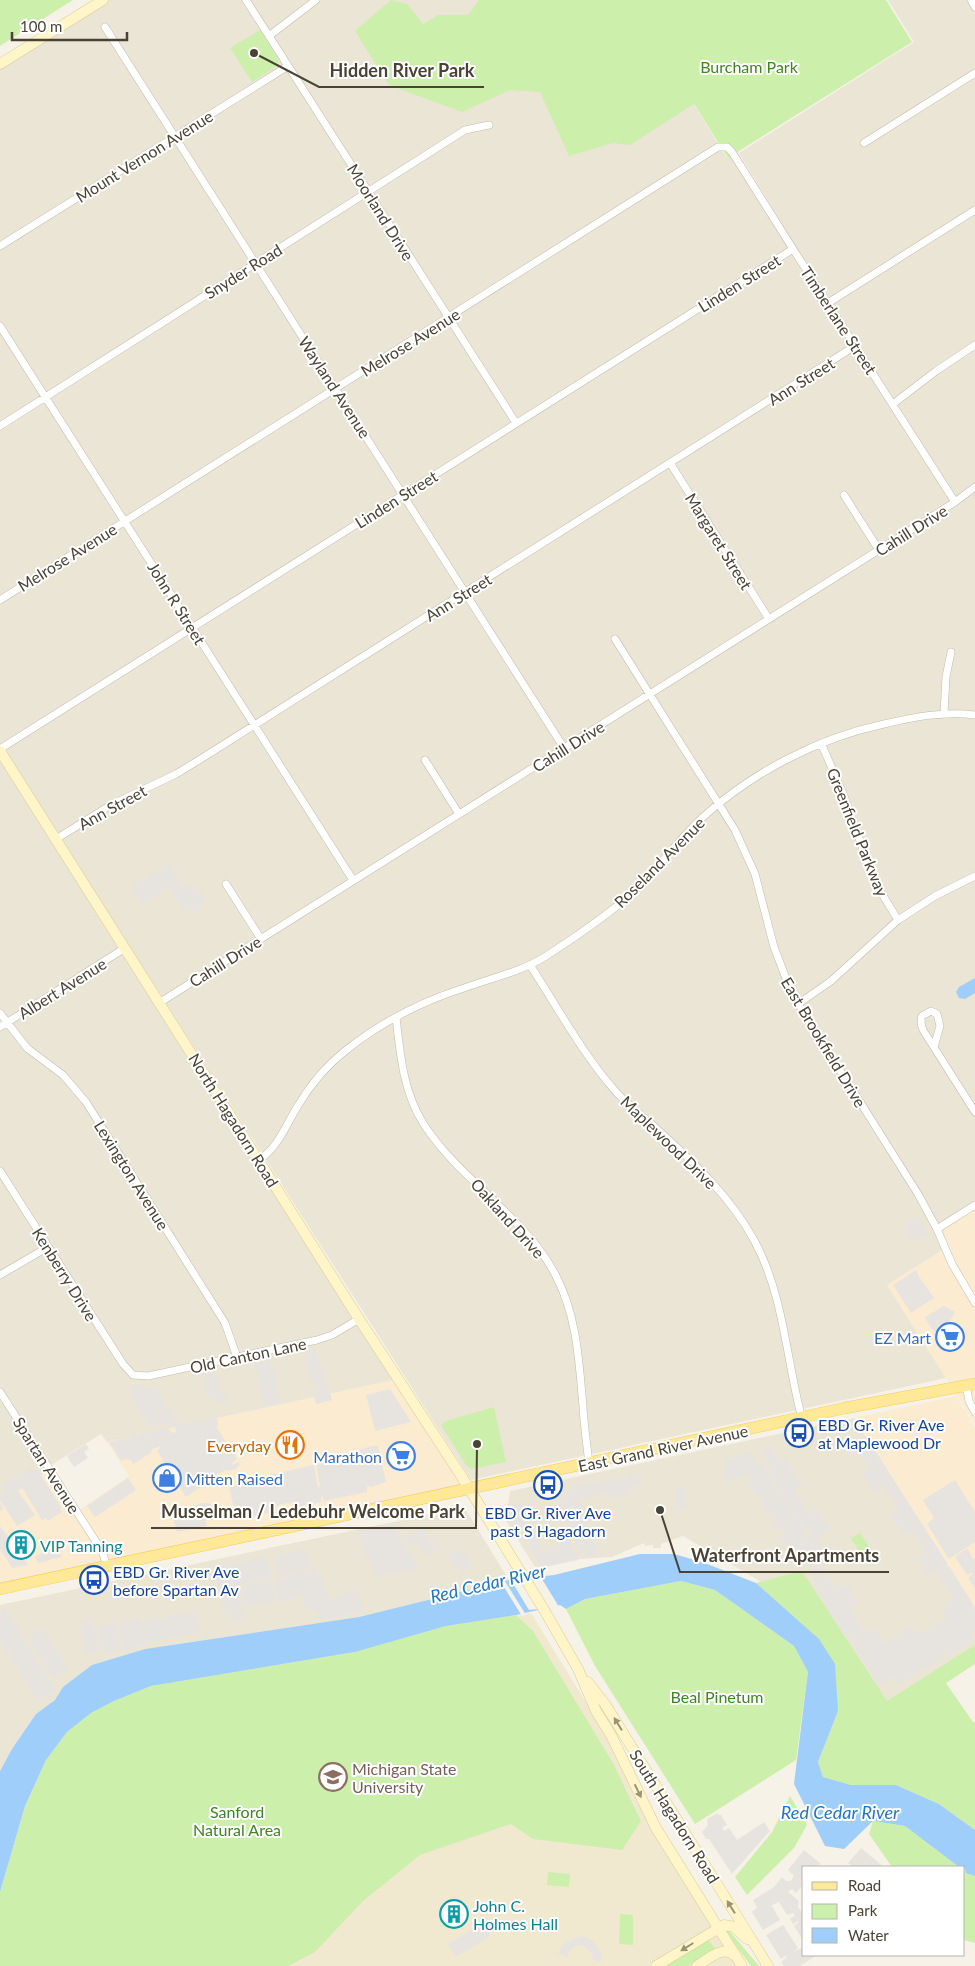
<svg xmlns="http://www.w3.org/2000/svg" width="975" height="1966" font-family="Lato,sans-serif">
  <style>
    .residential { fill: #eae5d5 }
    .commercial { fill: #faebd1 }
    .education { fill: #f0e9d0 }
    .green { fill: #cdefac }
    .parking { fill: #e7e4e0 }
    .water { fill: #9ecef9 }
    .pier { fill: #f6f2e8 }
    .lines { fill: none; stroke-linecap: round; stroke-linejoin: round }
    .street-casing { stroke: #c3bba9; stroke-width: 8 }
    .secondary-casing { stroke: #dacc92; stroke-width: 11 }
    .primary-casing { stroke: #f2cd5a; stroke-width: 12 }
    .street { stroke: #fff; stroke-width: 7 }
    .secondary { stroke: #fff5c9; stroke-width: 10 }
    .primary { stroke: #ffe898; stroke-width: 11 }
    .oneway { fill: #9b9378 }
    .labels { text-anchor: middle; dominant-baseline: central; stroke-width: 4; stroke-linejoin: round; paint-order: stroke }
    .park-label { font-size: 16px; fill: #418421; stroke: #fff }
    .street-label { font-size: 16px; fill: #4a4335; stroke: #fff }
    .shop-label { font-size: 16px; fill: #366cbe; stroke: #fff; text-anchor: end }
    .transit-label { font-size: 16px; fill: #164399; stroke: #fff; text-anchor: start }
    .food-label { font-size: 16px; fill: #c56008; stroke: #fff; text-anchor: end }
    .culture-label { font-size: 16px; fill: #0d838f; stroke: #fff; text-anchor: start }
    .education-label { font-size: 16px; fill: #785e54; stroke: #fff; text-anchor: start }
    .water-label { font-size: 18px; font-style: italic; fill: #2176c4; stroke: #fff }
    .leader { fill: none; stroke: #4a4335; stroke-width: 2 }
    .callout-dot { fill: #4a4335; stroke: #fff; stroke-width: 2 }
    .callout-label { font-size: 18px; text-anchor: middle; font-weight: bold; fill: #4a4335; stroke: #fff; stroke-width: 4; stroke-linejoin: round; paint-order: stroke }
  </style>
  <rect width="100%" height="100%" fill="#f6f2e8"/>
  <path class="residential" d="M109,0h520l98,158 10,-6 60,97 -58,-96 175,-111 -26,-42h87v1200l-35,23 9,23 -62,39 59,93 -475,102 -471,-736v-676z
    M0,755l398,624 -291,63 -6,-8 -53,33 1,3 -49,32 4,7 -4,3z
    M854,1418l121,190v45l-125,78 -40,-108 -52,-43 -75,-44 -22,8v4h-8v-3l-8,1 -1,-3 -32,14 -32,2 -38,9 -7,-1 -29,-46 4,-30z
    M464,1507l45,73 -150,37 -214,32 -53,16 -29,22 -8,13 -19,14 -24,35 -12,22v-166z"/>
  <path class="commercial" d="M975,1209v215l-88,-139 62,-39 -6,-16z
    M398,1379l69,109 -467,98v-74l4,-3 -4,-7 49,-32 27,42 53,-36 -22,-34z
    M956,1396l19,31v180l-120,-189z"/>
  <path class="education" d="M531,1613l69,112 136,241h-736v-74l355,-240 91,-26z"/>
  <path class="green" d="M0,0h73l-73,46z
    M391,0l16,4 16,20 15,-9h30l11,-15h407l26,42 -184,116 -34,-54 -64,41 -17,-2 -44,13 -29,-64 -30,-2 -48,22 -73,-27 -34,-54z
    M260,30l19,30 -2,6 -25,16 -22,-34z
    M494,1407l12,55 -35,7 -5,-4 -25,-40 5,-4z
    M860,1533l11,17 -9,6 -11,-18z
    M802,1571l85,130 88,-56v19l-29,19 27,39h2v108l-36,-26 -43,-19h-45l-28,-8 -5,-15 20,-51 -19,-72 -63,-56z
    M681,1581l34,9 79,56 14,26 -12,88 -101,64 -100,-158 -29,-57 19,-10z
    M516,1615l17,16 80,132 28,58 -19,29 -89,-11 -22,-15 -91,31 -57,46 -48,51 -27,14h-288v-74l25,-86 21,-46 21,-28 24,-19 23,-12 37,-15 204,-34 91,-26z
    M790,1796l17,29 -13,23 -47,47 -12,-18 37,-45z
    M873,1821l32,5 54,41h-67l-23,-33z
    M964,1871l11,5v67l-11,-3z
    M548,1872l22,2 -1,13 -22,-2z
    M620,1914l13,1v30l-14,-1z
    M727,1928l32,38h-8l-26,-35z
    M708,1938l7,11 -27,17h-24z"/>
  <path class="parking" d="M168,864l15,22 6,2 4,-3 4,5 -3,3 6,-2 7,12 -15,10 -4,-6 -5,3 -14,-23 -26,17 -9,-12 -2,-5z
    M917,1217l11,17 -13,8 -11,-17z
    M916,1270l3,7 15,21 -23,15 -18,-28z
    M944,1306l11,6 -6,10 2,4 -14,9 -9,-12 -3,-6z
    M316,1350l11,36 -9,2 -1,-6 -5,3 -7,-29 5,-4z
    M271,1360l10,42 -17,4 -9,-42z
    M216,1372l4,20 5,-1 2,12 -9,1 -2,-7 -6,3 -6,-23z
    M141,1384l6,6 8,-3 24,38 -10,2 -3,-5 -16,5 -20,-33 2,-8z
    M329,1387l3,13 -16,4 -3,-14z
    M390,1389l21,33 -36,9 -9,-36z
    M217,1418l1,7 -1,3 20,31 -6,4 2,2 5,-3 2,2 -4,5 -8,2 -3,-1 -39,27 -29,-46 3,-3v-2l-9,4 1,2 -19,12 -2,-4 -6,-1 -4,2 -12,-19 59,-14 5,5 3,-1 -1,-6z
    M866,1436l81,127 -2,5 4,-2 26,41 -3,5 3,-1v20l-5,3 4,6 -76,44 -3,-7 -16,9 -25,-41 5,-4h-4l-5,3 -1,-3 5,-3 -2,-4 -6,3 -29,-46 6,-4 -3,-4 -3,6 -2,-3 -8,-51 5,-6 -2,-3 -4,6 -38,-62 3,-8 -2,1 -7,-12 1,-2 9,-2 7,12h6l11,18 -5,4 6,-3 5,8 -7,5 14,24 10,-5 6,10 -7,5 8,-4 5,8 -12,7 2,17 5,-3 5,8 -8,5 3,14 2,3 3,-2 7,11 6,-4 2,2 2,-2 5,7 -6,4 2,2 5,-3 5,7 -10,6 7,11 -2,2 2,2 2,-2 7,12 9,-5 11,15 11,-8 3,4 2,-1 -3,-5 11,-7 4,5 2,-1 3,3 3,1 24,-15 -1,-13 9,-8 -16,-26 -7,5 -5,-8 5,-4 -1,-1 -5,3 -6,-9 8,-5 -15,-23 -9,5 -5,-9 5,-5 -6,3 -6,-9 8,-6 -15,-23 -9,5 -5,-8 5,-4 -6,3 -6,-11 7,-4 -13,-21z
    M86,1444l3,5 -5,3 4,6 -14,9 -7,-11z
    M372,1446h6l8,36 -14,5 -5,-1v6l-43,9 -1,-4 -2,-1v6l-24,5 -3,-5 -13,2 -5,3 1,4 -33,7 -1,-5 -2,-1 -6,1 -6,-26 6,-1 8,-5 71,-16 4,22h2l-4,-24 27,-5 1,-4 15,-2v-2z
    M753,1453l2,11 7,-1 42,68 5,14 1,14 -22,1v-11l-7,-14 5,-5 -1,-2 -6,3 -8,-13 5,-5 -2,-1 -5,2 -9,-13 5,-4 -3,-2 -4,3 -10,-15 6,-4 -7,-8v5l-23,6 -1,-7 4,-11 -1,-5z
    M31,1467l3,4 3,-2 24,38 -1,1 2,4 -14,9 -2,-3 -4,2 -20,-32 -4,3 17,24 -18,11 -17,-26v-5l4,-3 -3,-6z
    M634,1473h4l4,12 -13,3v6l-18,5 -2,-7 -35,9 1,2 4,-2 3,6 -5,3 5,-2 7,17 -5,4 6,-1 9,25 -10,5 -2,-4 -5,2 -24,-55 9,-7h2v-6l49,-10 2,5 2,-2 -1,-4 3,-1 1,6 3,-1 -1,-6 6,-1 2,5z
    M128,1478l8,12 -41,27 -8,-11z
    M955,1480l20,32v30l-26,17 -22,-35 7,-6 -11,-18z
    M680,1485l5,4 -1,6 4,12 -12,3 -1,-9v-11z
    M203,1503h7l3,12 -8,4 2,7 -30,6 -5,-16 18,-4 5,-5v-2z
    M519,1504l5,2v12l4,7h2l12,24 -1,2 1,2h6l-1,-3 22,-10 6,9 3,11 -36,7 -17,-25 1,-4 -7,2 -5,-9 -5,-23 1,-3z
    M393,1524l26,44 -44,9 -2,-9 -8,-16 -7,-20z
    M0,1526l6,8h1l21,31 -16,3 -12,-19z
    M422,1527l10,17 5,-3 4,6 -13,8 -4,-1 -5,-10 -6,3 -7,-10z
    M55,1545l7,12 -24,6 -3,-6z
    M461,1548l11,18 -10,6 -3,-6 -4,2 -7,-12z
    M966,1549h2l5,10 2,-1v31l-7,-11 5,-4 -1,-1 -5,2 -12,-18z
    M304,1550l9,19 -33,8 -5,-21z
    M267,1557l5,20 -34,8 7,34 -13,3 -1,-8 -5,2 -14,-49 20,-6 1,3z
    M316,1570l15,30 27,-13 5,24 -43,8 -2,-6 -4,-4 -7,2 -5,-15 -24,7 -5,-23z
    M271,1580l5,20 -31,7 -4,-20z
    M5,1609l51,81 -18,11 -28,-44 2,-1 -2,-5 -3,2 -7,-12v-29z
    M196,1611l4,21 -54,11 -4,-21z
    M91,1618l10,31 -14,5 -7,-32z
    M140,1618l6,27 -22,5 -6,-27z
    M116,1622l6,28 -16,5 -9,-28z
    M43,1628l24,39 -15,11 -25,-40z
    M716,1814l5,1 6,10 -5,3 2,3 5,-3 8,12 27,-18 6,9 -38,43 -23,-35h-3l-4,-7 6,-7 -1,-6z
    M861,1848l23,19h-31l-5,-4z
    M804,1850l17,14 -3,3h-14v17l-8,9 -4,-4 -4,3 11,9 -1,6 6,8v27l-10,-16 5,-4 -1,-1 -5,3 -3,-5 5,-4 -2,-2 -6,2 -8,-13 5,-3 -17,9 5,-2 8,14 -17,10 -11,-18 5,-5 -4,-7 21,-13 8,-10 4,4h5l3,-5 -6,-6z
    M483,1922l8,14 -35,21 -8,-13z
    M783,1925l15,23 -5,4 11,-5v8h13l-17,11h-16l-3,-4 6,-5 -2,-1 -4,3 -15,-24z
    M580,1936l6,1 10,7 5,9v9l-8,-2 -2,-8 -9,-7 -8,2 -4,3 -3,7 -9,-4 7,-11z"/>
  <path class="water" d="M975,978v15l-10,6 -6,-1 -3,-6 3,-5z
    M640,1554h34l28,8 54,21 63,56 16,25 3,47 -20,51 5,15 28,8h45l43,19 36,26v46l-9,-3 -2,-6h-5l-54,-41 -32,-5 -29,28 -19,-3 -31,-62 14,-112 -14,-26 -79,-56 -34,-9 -96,18 -19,10 -6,-4 -44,10 -70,11 -91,26 -204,34 -37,15 -23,12 -24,19 -21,28 -21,46 -25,86v-121l12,-22 24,-35 19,-14 8,-13 29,-22 53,-16 214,-32 150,-37 45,-5z"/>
  <path class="pier" d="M539,1574l20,33 -30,3 -20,-33z
    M503,1578l23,37 -4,1 -23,-37z"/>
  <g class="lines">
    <defs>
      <path id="street" d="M246,0l270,423
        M971,0l4,7
        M105,27l459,721
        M269,36l47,-36
        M864,143l111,-70
        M0,246l288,-180
        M828,303l147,-93
        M0,326l353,554
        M893,404l43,-33 39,-26
        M0,426l465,-296 24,-5
        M670,463l99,156
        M844,495l35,55
        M0,600l718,-453h9l5,5 61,97 162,253
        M615,639l120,191 20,44 19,73 18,47 126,200 19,35 15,35 23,39
        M944,713l2,-36 5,-25
        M821,743l23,53 25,70 10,23 19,31
        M0,749l793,-500
        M425,760l34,54
        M56,839l55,-34 65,-31 23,-14 656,-414
        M226,884l35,55
        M530,965c28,43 53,90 87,128 12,13 27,24 40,36 36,33 73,67 97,111 30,55 32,119 48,179
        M159,1003l796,-501 20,-15
        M798,1004l33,-23 67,-61 37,-24 40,-20
        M0,1013l27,35 36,27 23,27 139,221 12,34
        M396,1017c4,36 7,74 27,106 36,57 100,91 132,151 22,41 24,87 28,133 1,19 4,38 6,57
        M0,1027l125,-79
        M934,1047l6,-21 -3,-12 -6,-3 -9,5c-2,5 -1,9 1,14l52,82
        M259,1160c20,-13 27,-36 40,-56 12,-20 27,-38 46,-53 36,-29 75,-49 119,-63 27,-10 57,-16 82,-32 28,-18 56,-37 82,-59 27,-24 48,-55 75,-80 50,-45 115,-79 181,-93 30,-7 60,-13 91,-9
        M0,1171l123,193 10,11 15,1 169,-36 15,-5 27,-16
        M937,1229l38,-24
        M0,1275l48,-28
        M966,1385l3,16 6,11
        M0,1392l102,159 5,15"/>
      <path id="secondary" d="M0,64l103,-64
        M0,751l359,568 101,155 83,134 35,61 18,42 15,24 45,93 86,138
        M588,1682l17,22 163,262
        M656,1966l68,-41 10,2 13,12
        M697,1966c11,-7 26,-21 37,-11"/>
      <path id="primary" d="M0,1589l845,-181 130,-24"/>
    </defs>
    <use href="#street" class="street-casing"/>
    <use href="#secondary" class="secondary-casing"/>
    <use href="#primary" class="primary-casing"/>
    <use href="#street" class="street"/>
    <use href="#secondary" class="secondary"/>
    <use href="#primary" class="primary"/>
  </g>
  <defs><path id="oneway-solid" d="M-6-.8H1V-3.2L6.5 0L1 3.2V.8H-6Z" transform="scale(1.25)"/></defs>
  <g class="oneway">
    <use href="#oneway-solid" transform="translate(618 1724) rotate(-122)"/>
    <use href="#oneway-solid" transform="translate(638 1791) rotate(64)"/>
    <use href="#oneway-solid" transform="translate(731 1907) rotate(-122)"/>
    <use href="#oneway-solid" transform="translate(687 1947) rotate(148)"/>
  </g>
  <defs>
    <symbol id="supermarket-ring" viewBox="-11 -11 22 22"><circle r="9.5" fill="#fff" stroke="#3f7fe0" stroke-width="1.5"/><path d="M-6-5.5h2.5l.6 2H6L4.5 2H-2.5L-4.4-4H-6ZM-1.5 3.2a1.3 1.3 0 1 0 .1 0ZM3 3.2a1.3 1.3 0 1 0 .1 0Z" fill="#3f7fe0"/></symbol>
    <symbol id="bus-ring" viewBox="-11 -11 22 22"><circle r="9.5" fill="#fff" stroke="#1a4fb4" stroke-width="1.5"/><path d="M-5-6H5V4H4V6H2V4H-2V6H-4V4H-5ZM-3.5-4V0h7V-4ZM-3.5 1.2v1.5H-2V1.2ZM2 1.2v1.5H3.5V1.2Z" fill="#1a4fb4"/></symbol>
    <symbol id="restaurant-ring" viewBox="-11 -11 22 22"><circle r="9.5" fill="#fff" stroke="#e8710a" stroke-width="1.5"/><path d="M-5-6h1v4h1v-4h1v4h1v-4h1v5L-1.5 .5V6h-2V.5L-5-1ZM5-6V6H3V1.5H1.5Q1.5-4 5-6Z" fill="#e8710a"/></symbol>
    <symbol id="shop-ring" viewBox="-11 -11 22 22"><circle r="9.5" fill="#fff" stroke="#3f7fe0" stroke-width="1.5"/><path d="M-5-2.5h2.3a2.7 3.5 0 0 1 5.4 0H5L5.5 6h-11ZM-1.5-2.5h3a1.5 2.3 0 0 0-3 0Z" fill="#3f7fe0"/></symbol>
    <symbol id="building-ring" viewBox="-11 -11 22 22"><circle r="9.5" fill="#fff" stroke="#0f9aa8" stroke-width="1.5"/><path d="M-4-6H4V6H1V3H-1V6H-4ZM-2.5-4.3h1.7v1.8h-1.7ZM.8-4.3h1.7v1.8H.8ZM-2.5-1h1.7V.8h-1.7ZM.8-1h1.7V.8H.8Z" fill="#0f9aa8"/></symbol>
    <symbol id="university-ring" viewBox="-11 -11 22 22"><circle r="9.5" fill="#fff" stroke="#8d6e63" stroke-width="1.5"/><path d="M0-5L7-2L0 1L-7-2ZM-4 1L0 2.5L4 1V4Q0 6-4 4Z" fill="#8d6e63"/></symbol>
  </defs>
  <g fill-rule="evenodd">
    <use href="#supermarket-ring" x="934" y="1321" width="32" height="32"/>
    <use href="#bus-ring" x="783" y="1417" width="32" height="32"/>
    <use href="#restaurant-ring" x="274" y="1429" width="32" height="32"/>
    <use href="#supermarket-ring" x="385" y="1440" width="32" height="32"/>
    <use href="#shop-ring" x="151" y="1462" width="32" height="32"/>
    <use href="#bus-ring" x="532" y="1469" width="32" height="32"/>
    <use href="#building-ring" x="5" y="1529" width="32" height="32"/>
    <use href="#bus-ring" x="78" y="1564" width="32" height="32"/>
    <use href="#university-ring" x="317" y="1761" width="32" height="32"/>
    <use href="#building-ring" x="438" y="1898" width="32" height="32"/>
  </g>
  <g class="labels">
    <g class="park-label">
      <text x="749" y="66">Burcham Park</text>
      <text x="717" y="1696">Beal Pinetum</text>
      <text x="237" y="1811">Sanford<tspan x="237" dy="18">Natural Area</tspan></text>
    </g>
    <g class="street-label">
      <text transform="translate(144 156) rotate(-32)">Mount Vernon Avenue</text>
      <text transform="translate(381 212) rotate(58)">Moorland Drive</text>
      <text transform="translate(243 271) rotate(-32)">Snyder Road</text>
      <text transform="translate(739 283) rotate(-32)">Linden Street</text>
      <text transform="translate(839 320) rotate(57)">Timberlane Street</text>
      <text transform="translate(410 342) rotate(-32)">Melrose Avenue</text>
      <text transform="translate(801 381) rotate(-32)">Ann Street</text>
      <text transform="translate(335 387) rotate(57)">Wayland Avenue</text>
      <text transform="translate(396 499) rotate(-32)">Linden Street</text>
      <text transform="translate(911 530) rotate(-32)">Cahill Drive</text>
      <text transform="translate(719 541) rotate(58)">Margaret Street</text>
      <text transform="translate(67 557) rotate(-32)">Melrose Avenue</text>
      <text transform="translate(458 597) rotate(-32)">Ann Street</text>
      <text transform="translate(177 603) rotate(58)">John R Street</text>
      <text transform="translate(568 746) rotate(-32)">Cahill Drive</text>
      <text transform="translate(112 807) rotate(-29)">Ann Street</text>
      <text transform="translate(858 832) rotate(68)">Greenfield Parkway</text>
      <text transform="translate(659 862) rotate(-45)">Roseland Avenue</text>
      <text transform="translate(225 961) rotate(-32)">Cahill Drive</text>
      <text transform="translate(62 988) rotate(-32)">Albert Avenue</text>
      <text transform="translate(824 1042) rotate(59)">East Brookfield Drive</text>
      <text transform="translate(234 1120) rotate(58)">North Hagadorn Road</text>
      <text transform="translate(669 1142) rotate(44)">Maplewood Drive</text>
      <text transform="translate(132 1175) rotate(58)">Lexington Avenue</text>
      <text transform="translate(508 1218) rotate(48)">Oakland Drive</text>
      <text transform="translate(65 1274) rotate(58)">Kenberry Drive</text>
      <text transform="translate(248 1355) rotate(-12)">Old Canton Lane</text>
      <text transform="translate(663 1448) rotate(-12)">East Grand River Avenue</text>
      <text transform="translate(47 1465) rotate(58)">Spartan Avenue</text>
      <text transform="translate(675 1816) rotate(58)">South Hagadorn Road</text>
    </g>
    <g class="shop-label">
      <text x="931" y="1337">EZ Mart</text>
      <text x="382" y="1456">Marathon</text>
      <text x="186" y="1478" text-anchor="start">Mitten Raised</text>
    </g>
    <g class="transit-label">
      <text x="818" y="1424">EBD Gr. River Ave<tspan x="818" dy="18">at Maplewood Dr</tspan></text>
      <text x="548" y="1512" text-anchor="middle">EBD Gr. River Ave<tspan x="548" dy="18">past S Hagadorn</tspan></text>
      <text x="113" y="1571">EBD Gr. River Ave<tspan x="113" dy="18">before Spartan Av</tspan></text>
    </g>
    <g class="food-label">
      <text x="271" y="1445">Everyday</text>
    </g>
    <g class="culture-label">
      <text x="40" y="1545">VIP Tanning</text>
      <text x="473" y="1905">John C.<tspan x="473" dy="18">Holmes Hall</tspan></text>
    </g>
    <g class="education-label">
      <text x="352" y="1768">Michigan State<tspan x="352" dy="18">University</tspan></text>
    </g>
    <g class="water-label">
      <text transform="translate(488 1583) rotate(-13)">Red Cedar River</text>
      <text x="840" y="1812">Red Cedar River</text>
    </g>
  </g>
  <path class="leader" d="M254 53L319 87H484M477 1444L476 1528H151M660 1510L680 1572H889"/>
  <g class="callout-dot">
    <circle cx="254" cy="53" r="5"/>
    <circle cx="477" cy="1444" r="5"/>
    <circle cx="660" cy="1510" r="5"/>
  </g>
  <g class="callout-label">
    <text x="402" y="77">Hidden River Park</text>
    <text x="313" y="1518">Musselman / Ledebuhr Welcome Park</text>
    <text x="785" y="1562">Waterfront Apartments</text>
  </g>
  <rect x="802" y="1866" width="162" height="90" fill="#ffffff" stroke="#b7b4ae"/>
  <rect x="812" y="1882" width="25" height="8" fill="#ffe898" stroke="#b7b4ae"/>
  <text x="848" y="1891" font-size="15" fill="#4a4335">Road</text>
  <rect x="812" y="1904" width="25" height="15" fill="#cdefac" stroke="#b7b4ae"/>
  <text x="848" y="1916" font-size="15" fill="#4a4335">Park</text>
  <rect x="812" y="1928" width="25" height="15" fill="#9ecef9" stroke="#b7b4ae"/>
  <text x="848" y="1941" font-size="15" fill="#4a4335">Water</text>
  <path d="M12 32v8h115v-8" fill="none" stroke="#4a4335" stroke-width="2.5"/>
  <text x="20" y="32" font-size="15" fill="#4a4335" stroke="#ffffff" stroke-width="4" paint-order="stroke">100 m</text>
</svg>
